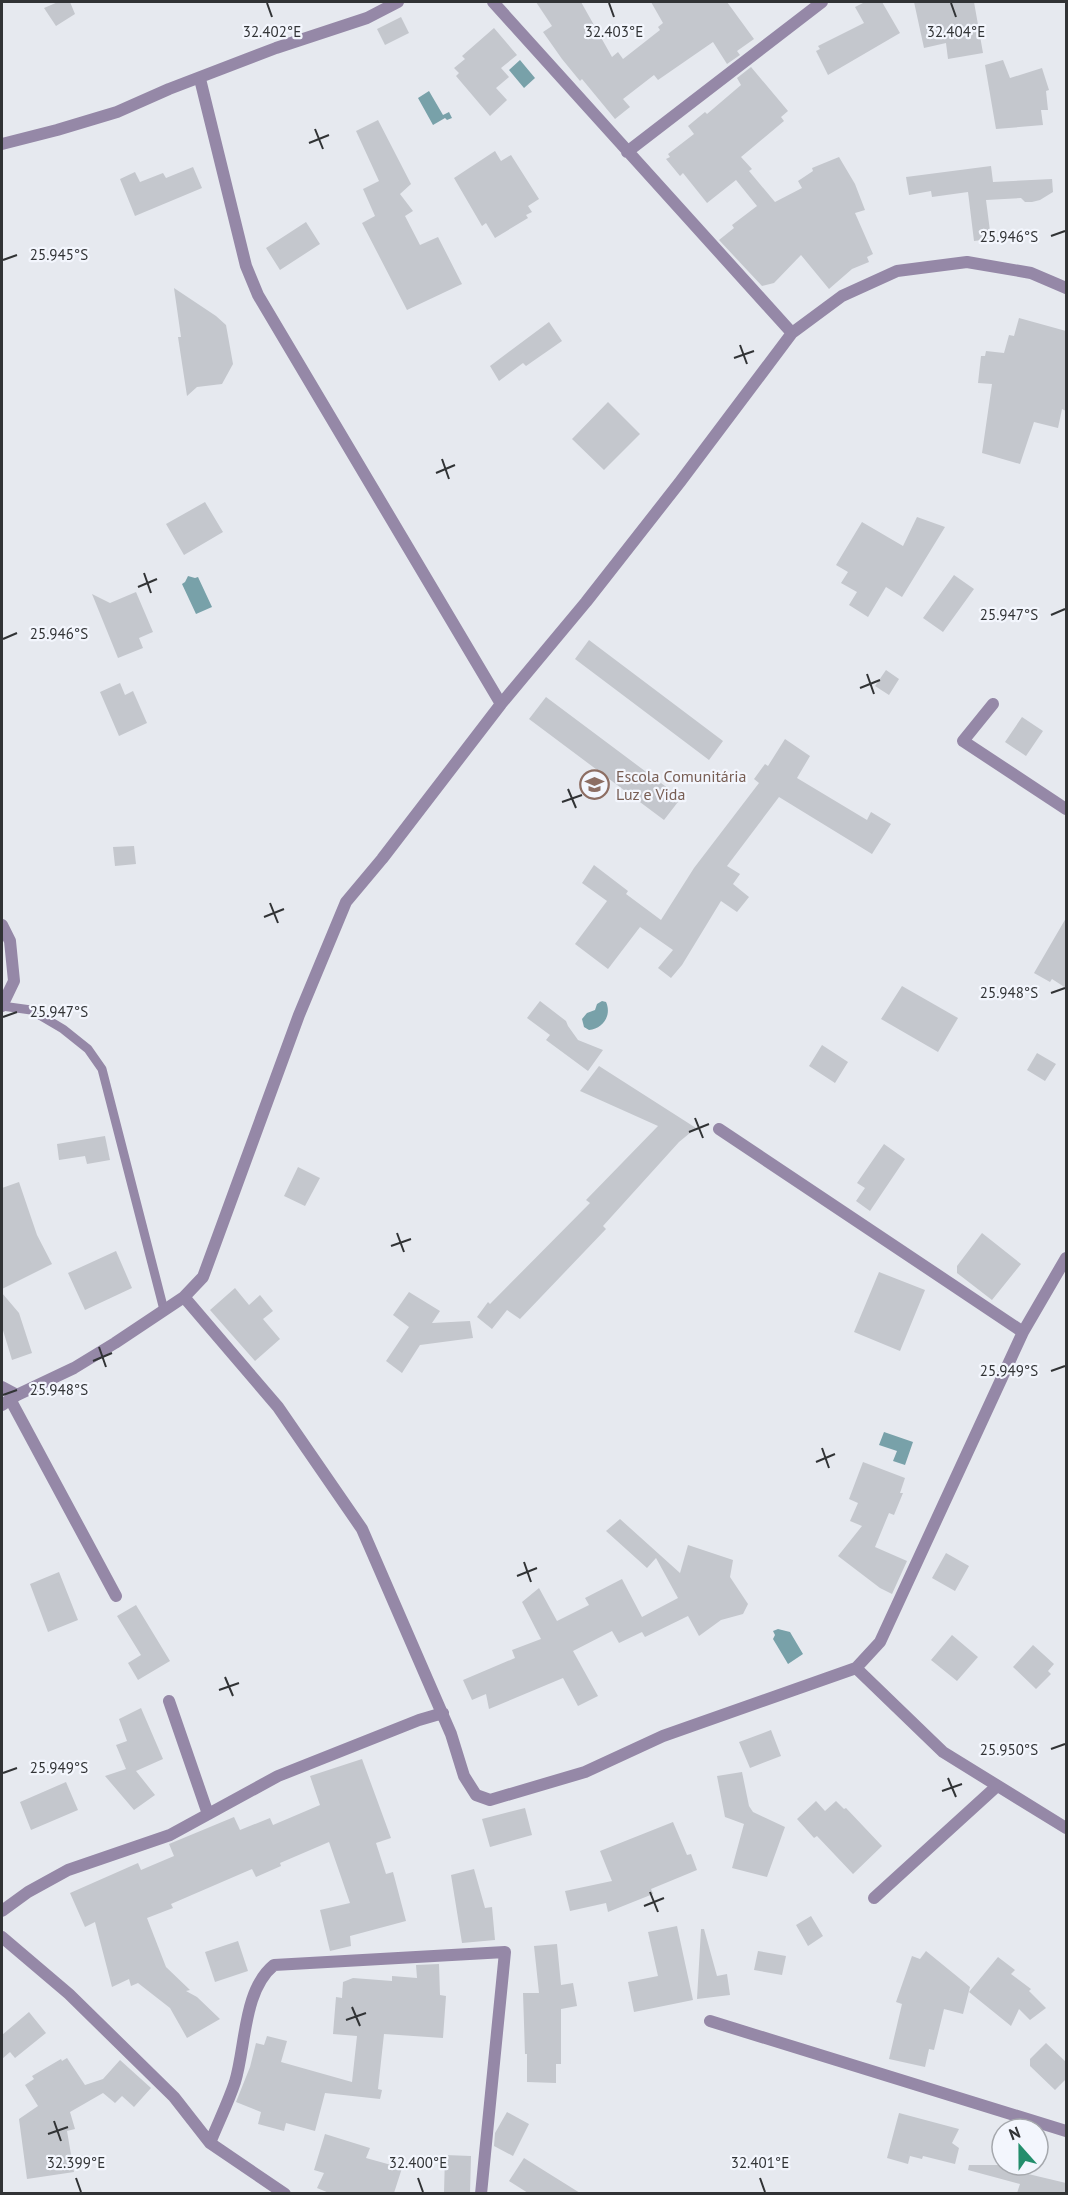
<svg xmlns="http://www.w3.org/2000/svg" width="1068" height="2195" font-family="'PT Sans',sans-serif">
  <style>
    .water { fill: #78a1a9 }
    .building { fill: #c4c7cd }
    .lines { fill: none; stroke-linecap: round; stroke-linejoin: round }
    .service { stroke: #9588a7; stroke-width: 9 }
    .pedestrian { stroke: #9588a7; stroke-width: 12 }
    .minor { stroke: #9588a7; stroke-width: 12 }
    .ticks { fill: none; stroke: #313335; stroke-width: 2 }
    .labels { text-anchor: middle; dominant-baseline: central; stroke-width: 4.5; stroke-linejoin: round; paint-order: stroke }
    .education-label { font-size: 16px; fill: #785e54; stroke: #f3f6fd; text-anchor: start }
    .ticks-label { font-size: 15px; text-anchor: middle; fill: #313335; stroke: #f3f6fd; stroke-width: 4.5; stroke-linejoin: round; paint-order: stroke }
  </style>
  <rect width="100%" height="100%" fill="#e6e9ef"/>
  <path class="water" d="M520,60l15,18 -11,10 -15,-18z
    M429,91l14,24 6,-3 3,6 -5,2 -2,-2 -12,7 -15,-27z
    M188,576l7,2 3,-1 14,30 -16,7 -14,-30 3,-2z
    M602,1001l4,1c6,13 -3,27 -17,28l-5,-3 -2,-8 5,-6 8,-3 2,-6z
    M884,1432l29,10 -8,23 -12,-4 4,-10 -18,-6z
    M778,1629l12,3 13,22 -15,10 -15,-25 2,-4 -2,-4z"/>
  <path class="building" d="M58,2h12l5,12 -19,12 -12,-18z
    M536,2h45l31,55 6,-5 5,7 37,-29 -2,-3 5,-4 -12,-21h76l27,37 -17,12 3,4 -13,9 -14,-22 -55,38 -4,-5 -31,24 7,8 -15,12 -33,-40 -2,2 -18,-22 -19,-27 9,-6z
    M865,2h17l18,31 -72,42 -12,-24 4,-2 -2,-3 46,-23 -9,-16z
    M914,2h60l9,51 -35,6 -2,-16 -22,5z
    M401,17l8,16 -24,12 -8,-16z
    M494,28l23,27 -16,13 8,9 -13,11 11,12 -17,16 -34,-40 3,-3 -5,-5 11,-9 -3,-3z
    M1003,60l7,18 32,-10 7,22 -3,1 2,19h-7l2,15 -47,4 -11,-64z
    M751,67l37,44 -7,6 3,4 -43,36 11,12 -3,2 26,31 27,-14 -4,-7 15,-10 -1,-3 27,-11 16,27 10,26 -10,3 18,41 -6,3 2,5 -17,7 -23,20 -28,-34 -27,28 -12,3 -43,-46 15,-12 -2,-3 25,-19 -21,-26 -29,23 -24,-30 -3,3 -14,-17 4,-2 -2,-3 26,-20 -6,-8 17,-14 2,2 34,-29 -4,-7z
    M378,120l33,64 -11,10 13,17 -8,5 15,29 18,-8 24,47 -55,26 -45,-87 13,-7 -12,-27 16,-8 -23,-50z
    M495,151l6,10 10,-6 28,44 -11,7 4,6 -6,3 2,3 -33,20 -9,-15 -4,3 -28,-48z
    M991,166l2,16 59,-3 1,13 -13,8 -8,2h-7l-4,-4 -35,2 5,39 -17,2 -6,-49 -36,5 -1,-6 -22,4 -3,-18z
    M193,167l9,21 -67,28 -15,-37 15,-7 5,10 23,-9 3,5z
    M306,222l14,22 -40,26 -14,-22z
    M174,288l42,28 10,9 7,39 -11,20 -25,3 -10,9 -9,-59h3z
    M1019,318l47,13v80l-4,-2 -4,19 -24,-6 -14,42 -38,-11 10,-69 -14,-1 3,-27h4l1,-5 18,2 5,-18 5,1z
    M549,322l13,19 -36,25 -3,-3 -24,18 -9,-15z
    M608,402l32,32 -36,36 -32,-31z
    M205,502l18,30 -39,23 -18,-31z
    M917,517l28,10 -43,70 -16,-10 -18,30 -19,-12 8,-13 -16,-9 7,-11 -12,-7 26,-43 41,24z
    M954,575l20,14 -31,43 -20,-14z
    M136,592l17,40 -14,6 4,10 -25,10 -26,-64 18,9z
    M589,640l134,101 -14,19 -134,-101z
    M886,670l13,9 -10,16 -14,-9z
    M120,683l5,12 8,-4 14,32 -28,13 -19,-44z
    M546,697l135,101 -17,22 -135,-101z
    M1022,717l21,14 -17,25 -21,-14z
    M785,739l25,17 -13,22 70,42 4,-8 20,12 -19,30 -93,-57 -52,69 13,8 -7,10 16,13 -12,15 -16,-11 -39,64 -11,13 -13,-10 15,-18 -33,-23 -32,42 -33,-25 32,-43 -25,-18 12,-18 34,26 -2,3 35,26 33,-52 65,-85 -5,-4 11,-15 3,2z
    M134,846l2,18 -21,2 -2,-19z
    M1066,918v70l-14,-9 -2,3 -16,-9z
    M902,986l56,32 -20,34 -57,-33z
    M540,1001l26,20 2,5 10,14 25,10 -15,21 -42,-31 4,-5 -23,-17z
    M822,1045l26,17 -13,21 -26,-17z
    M1037,1053l19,11 -11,17 -18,-11z
    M599,1066l97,62 -17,14 -76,84 3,3 -86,90 -13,-9 -15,19 -15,-12 11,-15 2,2 100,-101 -4,-3 72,-74 -78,-35z
    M105,1136l5,24 -23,4 -2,-8 -26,4 -2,-16z
    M884,1144l21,15 -35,52 -14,-10 9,-13 -8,-5z
    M298,1167l22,11 -15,28 -21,-10z
    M19,1182l18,53 15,29 -50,25v-101z
    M982,1233l39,31 -29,36 -35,-27v-7z
    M116,1251l16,37 -47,22 -17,-37z
    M879,1272l46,18 -25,61 -46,-19z
    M235,1288l14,17 11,-10 13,16 -10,8 17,20 -25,22 -45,-51z
    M409,1292l31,19 -8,12 38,-2 3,17 -53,7 -18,28 -16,-12 23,-34 -16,-12z
    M2,1293l17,20 13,40 -20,7 -10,-33z
    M863,1462l42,16 -5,15h3l-9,22 -5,-2 -14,34 32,14 -15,33 -12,-6 -42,-32 24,-30 -12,-5 8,-18 -9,-4z
    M620,1519l60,54 8,-28 45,15 -3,17 18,27 -5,10 -22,6 -22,16 -11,-20 -43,21 -3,-5 -23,11 -7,-12 -39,20 25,45 -20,10 -15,-28 -74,31 -3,-15 -14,6 -9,-20 52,-22 -3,-8 29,-11 -19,-37 17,-14 18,33 32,-16 -4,-7 37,-19 20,38 36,-19 -22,-40 -9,10 -41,-37z
    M946,1553l23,13 -14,25 -23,-13z
    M59,1572l19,48 -30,12 -18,-48z
    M136,1605l34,56 -32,19 -10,-17 13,-8 -24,-39z
    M952,1635l26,22 -21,24 -26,-21z
    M1033,1645l21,19 -6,7 3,3 -15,15 -23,-22z
    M141,1708l22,51 -27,12 19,24 -21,15 -29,-34 21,-7 -10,-24 11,-4 -8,-22z
    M771,1730l10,26 -31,12 -11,-26z
    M362,1759l29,79 -15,5 10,31 7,-2 13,49 -56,15 1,10 -21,5 -10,-41 30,-7 -21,-61 -49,21 1,3 -25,11 -4,-8 -81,35 2,4 -26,10 19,49 24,23 -4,1 11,6 23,22 -33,19 -17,-30 -32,-25 -7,3 -2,-7 -17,8 -17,-65 -10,5 -15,-34 68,-30 3,7 33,-14 -5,-12 65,-27 6,13 30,-12 3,7 47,-20 -10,-29z
    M742,1772l7,34 4,6 32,15 -18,50 -35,-9 12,-44 -19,-7 -8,-41z
    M66,1782l12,28 -47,20 -11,-28z
    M816,1801l9,10 11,-10 8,8 2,-1 36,38 -29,28 -36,-38 -3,2 -17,-19z
    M525,1808l7,27 -42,12 -8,-28z
    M673,1822l14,33 4,-1 6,16 -46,19 2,5 -45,18 -2,-9 -36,8 -5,-20 47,-10 -12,-30z
    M474,1869l11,39 7,-1 3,33 -33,3 -11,-68z
    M811,1916l12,20 -15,10 -12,-21z
    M677,1926l16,74 -59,12 -6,-30 30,-6 -10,-44z
    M701,1929h3l13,47 10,-2 3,21 -33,4z
    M238,1941l10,30 -33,11 -10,-30z
    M557,1944l4,41 12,-2 4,23 -16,3v55h-5v19l-29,-1v-28h-2l-2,-61h16l-5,-47z
    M758,1951l28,5 -4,19 -28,-5z
    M926,1951l44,36 -7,27 -19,-5 -10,41 -5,-1 -4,18 -36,-8 13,-55 -6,-2 16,-46 8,3z
    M998,1957l17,13 -4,4 20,15 -2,2 17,17 -16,12 -11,-11 -8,17 -42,-34z
    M439,1964l1,31 6,1 -3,42 -59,-4 -6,55 4,1 -2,9 -55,-6 -10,38 -29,-8 -2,8 -26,-7 3,-12 -25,-10 14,-35 6,-24 8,2 3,-9 20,5 -6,21 71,20 5,-46 -24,-2 3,-37 6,1 1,-16 10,-4 39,3v-5l25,2 -1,-13z
    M29,2012l17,21 -31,25 -5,-6 -8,7v-24z
    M1046,2043l20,19v17l-11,11 -25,-24v-7z
    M67,2058l18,27 18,-6 17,-19 31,28 -17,19 -12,-11 -7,7 -12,-10 -33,19 5,17 -8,2 7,41 -47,7 -8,-60 19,-13 -13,-21 9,-6 -2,-3 29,-17 1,2z
    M507,2112l22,12 -16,32 -19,-10 1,-13z
    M899,2113l60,16 -7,14 7,5 -4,16 -32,-8 -1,3 -12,-3 -2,8 -21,-6z
    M325,2134l45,14 -4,10 36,10 -8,25h-65l-12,-5 7,-15 -10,-3z
    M445,2155l26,1 -1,37h-26z
    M524,2158l56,35h-52l-19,-12z
    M969,2165h57l-2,8 42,10v10h-49l3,-9 -52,-14z"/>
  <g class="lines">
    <path class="service" d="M2,1006l29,4 32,19 25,20 14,20 62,241"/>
    <path class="pedestrian" d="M2,925l8,16 4,40 -12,25"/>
    <path class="minor" d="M493,2l299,331
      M200,79l46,187 12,29 243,409
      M2,144l55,-14 60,-18 52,-23 107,-41 91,-30 31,-16
      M627,152l195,-150
      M993,704l-30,37 103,68
      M719,1129l304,203
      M184,1297l94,110 84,122 89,205 13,42 12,19 14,5 95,-28 78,-36 193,-68 24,-26 143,-310 43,-74
      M2,1387l15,8
      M10,1399l106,197
      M2,1405l15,-10 57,-27 41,-25 69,-46 19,-20 96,-262 47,-113 36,-43 119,-155 85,-102 94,-120 112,-149 50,-37 55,-25 70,-9 64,11 35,15
      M856,1668l87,84 123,76
      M169,1701l39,113
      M874,1898l123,-112
      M2,1911l26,-19 40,-22 102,-35 108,-59 141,-56 24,-7
      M2,1937l67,57 105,103 36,46 75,51
      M710,2021l356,110
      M210,2143c8,-20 18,-40 25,-61 11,-36 8,-92 39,-117l231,-13 -24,242"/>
  </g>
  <path class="ticks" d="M267,3l5,14M609,3l5,14M951,3l5,14M315,129l8,20M309,143l20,-8M1051,236l14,-5M3,260l14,-5M740,345l7,19M734,358l20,-7M442,459l7,20M436,473l19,-8M144,573l7,20M138,587l19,-8M1051,615l14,-6M3,639l14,-6M867,674l7,20M860,688l20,-8M568,789l8,19M562,802l20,-7M270,903l8,20M264,917l20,-8M1051,993l14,-5M3,1017l14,-5M695,1118l8,20M689,1132l20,-8M397,1233l7,19M391,1246l20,-7M99,1347l7,20M93,1361l19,-8M1051,1371l14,-5M3,1395l14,-5M822,1448l7,20M816,1462l19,-8M524,1562l7,20M517,1576l20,-8M225,1677l8,19M219,1690l20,-7M1051,1749l14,-5M3,1773l14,-5M948,1778l8,19M942,1791l20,-7M650,1892l8,20M644,1906l20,-8M352,2007l8,19M346,2020l20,-7M54,2121l7,20M48,2134l20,-7M76,2178l5,14M418,2178l5,14M760,2178l5,14"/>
  <defs>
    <symbol id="school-ring" viewBox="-11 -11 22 22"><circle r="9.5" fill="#f3f6fd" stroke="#8d6e63" stroke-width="1.5"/><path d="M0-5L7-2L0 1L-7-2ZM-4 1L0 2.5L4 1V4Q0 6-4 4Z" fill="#8d6e63"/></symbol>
  </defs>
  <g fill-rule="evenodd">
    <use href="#school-ring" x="578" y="768" width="33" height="33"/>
  </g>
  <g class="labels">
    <g class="education-label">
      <text x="616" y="776">Escola Comunitária<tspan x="616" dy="18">Luz e Vida</tspan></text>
    </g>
  </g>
  <g class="ticks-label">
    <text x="272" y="37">32.402°E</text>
    <text x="614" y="37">32.403°E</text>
    <text x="956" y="37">32.404°E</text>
    <text x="1009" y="242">25.946°S</text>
    <text x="59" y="260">25.945°S</text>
    <text x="1009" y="620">25.947°S</text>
    <text x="59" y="639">25.946°S</text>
    <text x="1009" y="998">25.948°S</text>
    <text x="59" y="1017">25.947°S</text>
    <text x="1009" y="1376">25.949°S</text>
    <text x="59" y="1395">25.948°S</text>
    <text x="1009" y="1755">25.950°S</text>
    <text x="59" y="1773">25.949°S</text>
    <text x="76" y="2168">32.399°E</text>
    <text x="418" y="2168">32.400°E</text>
    <text x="760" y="2168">32.401°E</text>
  </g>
  <rect width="1068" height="2195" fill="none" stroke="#313335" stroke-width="6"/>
  <g transform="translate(1020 2147) rotate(339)"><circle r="28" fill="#f3f6fd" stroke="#a5a8ad" stroke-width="1.5"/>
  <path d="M0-4.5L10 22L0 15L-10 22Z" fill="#238e6c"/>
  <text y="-9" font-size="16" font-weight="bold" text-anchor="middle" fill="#313335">N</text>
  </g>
</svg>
